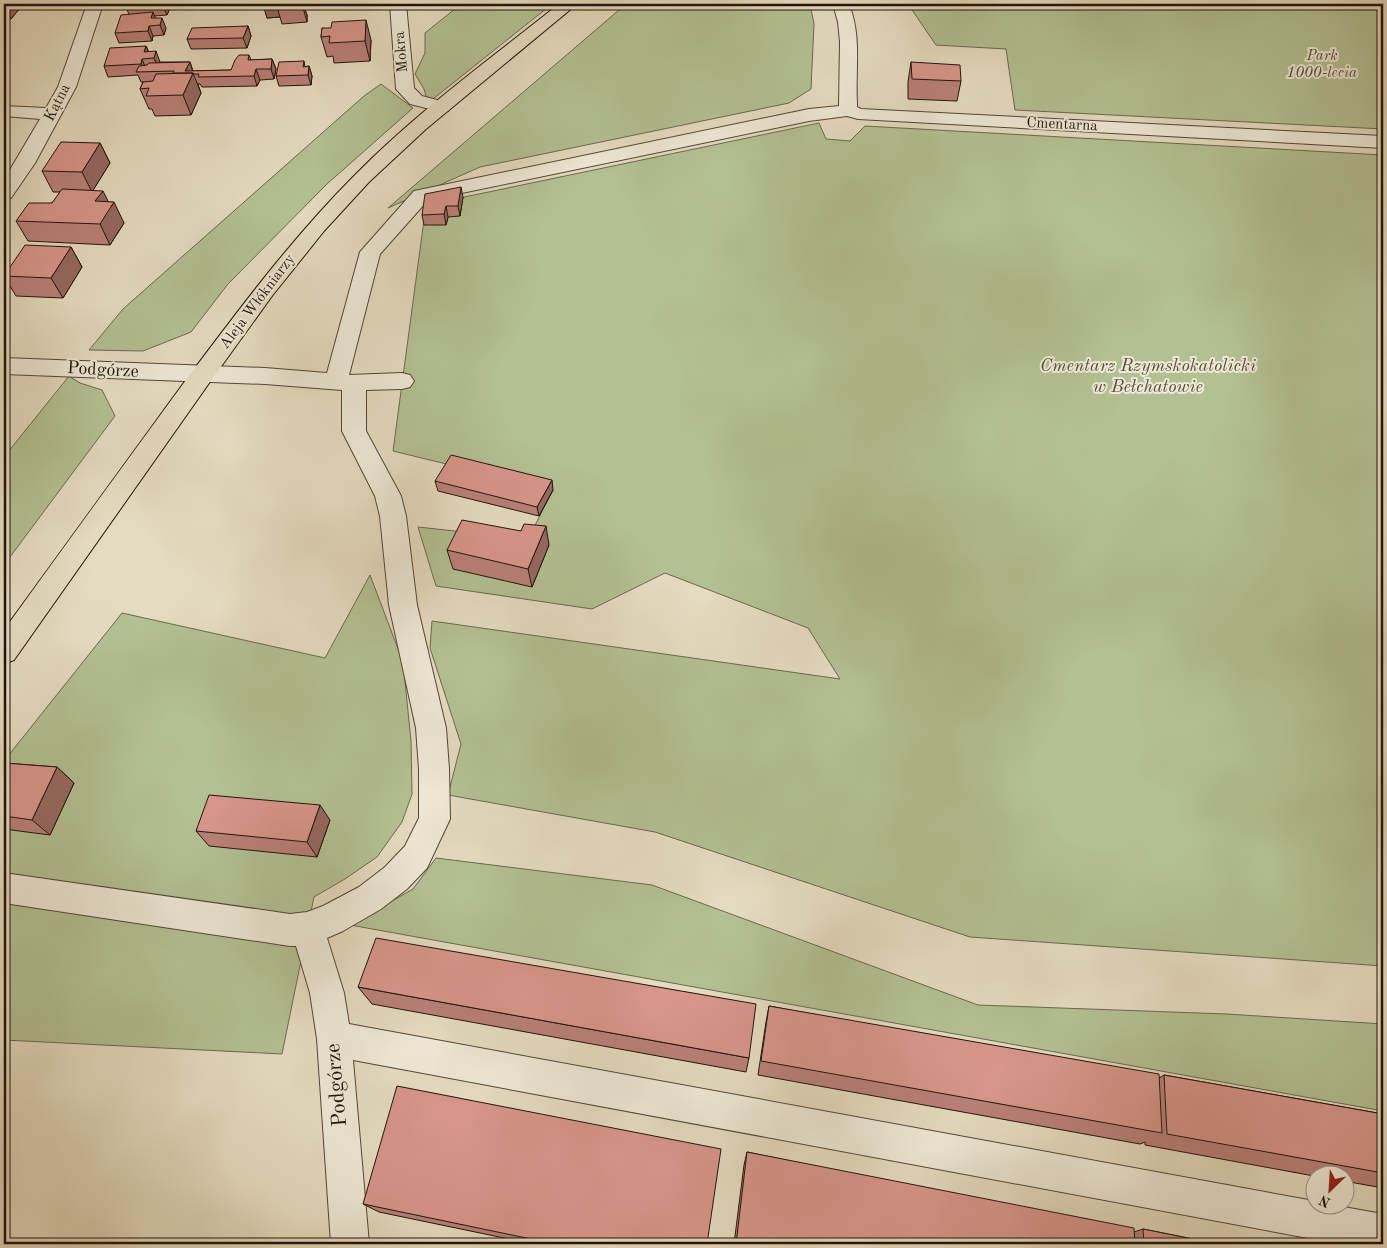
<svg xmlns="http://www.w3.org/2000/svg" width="1387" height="1248" font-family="'Old Standard TT',serif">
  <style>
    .green { fill: #b3c093; stroke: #6a6a4e }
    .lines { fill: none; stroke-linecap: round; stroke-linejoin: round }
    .minor-casing { stroke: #514637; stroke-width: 2 }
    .major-casing { stroke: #201409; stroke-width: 2 }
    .minor { fill: #eee8d6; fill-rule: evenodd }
    .major { fill: #e5dbc0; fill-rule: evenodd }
    .wall { fill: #b98078; stroke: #201409 }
    .shaded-wall { fill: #966861; stroke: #201409 }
    .building { fill: #d7958b; stroke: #201409 }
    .labels { text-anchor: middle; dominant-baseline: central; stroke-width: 4; stroke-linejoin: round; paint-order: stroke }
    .far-street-label { font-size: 15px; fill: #201409; stroke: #eee8d6 }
    .far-park-label { font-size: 15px; font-style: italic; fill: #535039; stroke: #eee8d6 }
    .park-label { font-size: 18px; font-style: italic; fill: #535039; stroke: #eee8d6 }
    .street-label { font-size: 18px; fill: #201409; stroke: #eee8d6 }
    .near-street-label { font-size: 21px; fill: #201409; stroke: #eee8d6 }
  </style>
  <rect width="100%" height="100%" fill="#e5dbc0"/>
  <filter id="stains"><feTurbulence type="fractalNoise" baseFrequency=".004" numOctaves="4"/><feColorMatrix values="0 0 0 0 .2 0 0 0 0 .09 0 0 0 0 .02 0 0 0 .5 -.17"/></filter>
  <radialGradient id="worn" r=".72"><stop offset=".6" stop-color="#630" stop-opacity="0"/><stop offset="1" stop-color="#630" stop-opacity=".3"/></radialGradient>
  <path class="green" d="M461,4h91l-124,99 -4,-14 -9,-15 10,-21v-20z
    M626,4h184l4,20 -3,65 -22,14 -309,64 -92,41z
    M908,4h475v125l-368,-19 -9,-61 -70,-4z
    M381,84l32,24 -86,76 -99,100 -37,48 -48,19 -54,-1 34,-41 241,-213z
    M819,123l7,16 24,2 15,-15 518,29v811l-413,-29 -315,-105 -207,-37 13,-51 -31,-96 2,-27 408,58 -32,-51 -143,-55 -73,36 -156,-23 -18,-59 110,12 25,-49 -160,-39 33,-246z
    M69,376l11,7 22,7 13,26 -111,149v-108z
    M370,575l33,87 8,79 1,53 -10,28 -25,35 -32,22 -31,18 -32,157 -278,-14v-279l118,-148 203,45z
    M436,858l216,27 326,120 249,9 156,10v87l-1033,-186 63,-36z"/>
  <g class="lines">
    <defs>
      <path id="minor" d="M87,4h16l-27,83 -41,76 -24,35 -7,2v-20l36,-61 -36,-3v-10l42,2 12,-21z
        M390,4h16l8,84 8,8 26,7 3,4 -3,4 -6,1 -32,-8 -14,-15z
        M833,4h16c13,33 6,65 8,99v4l4,2 522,27v12l-525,-29 -11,-3 -38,5 -381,79 -48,54 -31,121 53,-2 8,2 4,6 -4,6 -8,2 -36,1v41l35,65 5,20 11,89 29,123 3,41 1,50 -23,49 -20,21 -26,20 -38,22 -16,7 17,55 5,31 965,177v5h24l45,8v30h-43l-987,-184 16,184h-38l-14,-205 -7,-46 -14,-47h-6l-286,-43v-30l286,41 17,-2 16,-6 36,-19 26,-20 20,-21 14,-28v-49l-3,-41 -27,-123 -9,-89 -5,-20 -33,-65v-41l-77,-6 -261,-10v-16l261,10 62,5 33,-121 54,-61 395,-82 30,-3 1,-64 -2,-20z"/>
      <path id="major" d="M559,4h18l-151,125 -57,53 -45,49 -52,65 -65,90 -193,274 -10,4v-34c59,-82 119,-164 179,-246 54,-72 108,-145 172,-209 62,-63 135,-116 204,-171z"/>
    </defs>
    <use href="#minor" class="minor-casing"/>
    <use href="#major" class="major-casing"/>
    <use href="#minor" class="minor"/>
    <use href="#major" class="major"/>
  </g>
  <path class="wall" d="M4,4h14l2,4 -9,11 -5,-1 -2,3z
    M124,4h54l-2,4h-6l-3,7 -13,1 1,2 11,10 -2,7 -11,1 -1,5 -33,2 -4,-10 14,-19z
    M264,4h46v5l-5,1 2,5v7l-25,2 -2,-7 -13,1z
    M248,26l3,10 -4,12 -56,1 -4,-10z
    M322,28l49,12 -1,21 -36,2 -1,-7 -6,1 -6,-20z
    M146,46l3,6 11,10h30l3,9 38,-1 18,-15 2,5 21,-1 4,10 -2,10 -14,1 -3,6 -55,1 -2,-3h-2l3,9 -10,22 -36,1 -3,-7h-3l-9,-20 3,-7h-2l-3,-7 -30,2 -4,-11z
    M304,61l1,6 4,-1 3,10 -1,9 -32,1 -3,-10z
    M911,62l50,19 -4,20 -49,-2v-17z
    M100,143l10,20 -17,27 15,12 16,21 -14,22 -82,-4 -12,-20 36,-18 9,-11h-8l-11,-21z
    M463,197l-3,19 -12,1 -2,8h-22l-2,-10z
    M71,247l11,20 -19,31 -47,-2 -12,-20z
    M435,481l118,9 -14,26 -101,-25z
    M521,531l28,14 -17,42 -79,-18 -6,-19z
    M4,763l53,4 17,16 -24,52 -46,-6z
    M330,820l-13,37 -108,-11 -13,-15z
    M358,987l391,71 -3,14 -374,-68z
    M769,1006l390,72 5,-3 219,39v74l-39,-7v-5h-30l-169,-31v-3l-5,2 -382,-69 8,-53z
    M747,1152l387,80 9,-3 75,15h-484l10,-79z
    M363,1204l344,40h-174l-154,-32z"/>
  <path class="shaded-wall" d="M4,4h14l2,4 -9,11z
    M162,4h6l2,4 -3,7z
    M302,4h1l4,11v7z
    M277,7l3,10 -13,1 -3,-10z
    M153,12l4,10 -6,-4z
    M4,14l2,4 -2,3z
    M162,18l4,10 -2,7 -4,-10z
    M366,20l5,20 -1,21 -5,-20z
    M149,26l4,10 -1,5 -4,-10z
    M248,26l3,10 -4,12 -4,-10z
    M146,46l4,10 -6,-4z
    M156,51l4,11 -2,6 -4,-10z
    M142,59l4,10 -2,3 -3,-8z
    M272,59l4,10 -2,10 -3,-10z
    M190,62l3,10 -8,-1z
    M309,66l3,10 -1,9 -3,-10z
    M256,69l4,11 -3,6 -3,-10z
    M193,73l8,20 -10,22 -8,-20z
    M100,143l10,20 -18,29 -10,-20z
    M461,187l2,10 -3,19 -2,-10z
    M103,191l8,16 3,-5 10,21 -14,22 -10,-21 -5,-23z
    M446,206l2,11 -2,8 -2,-11z
    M71,247l11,20 -19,31 -12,-20z
    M552,480l1,10 -14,26 -2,-9z
    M546,526l3,19 -17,42 -4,-18z
    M57,767l17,16 -24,52 -18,-15z
    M320,805l10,15 -13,37 -10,-15z"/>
  <path class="building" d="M264,4h12l1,3 -13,1z
    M153,12l-2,6h11l-2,7 -11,1 -1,5 -33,2 6,-18z
    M366,20l-1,21 -36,2 1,-7 -9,1 1,-9h9l1,-6z
    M248,26l-5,12 -56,1 5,-11z
    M146,46l-2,6 12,-1 -2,7 -12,1 -1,5 -37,2 6,-18z
    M239,55h10l-1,5 24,-1 -1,10h-15l-2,7 -56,1 1,-3h-5l-1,-1h-20l1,-2 -38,1 3,-6 8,-1 2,-2 41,-1 -5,9 46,-1 4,-10z
    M304,61l-1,6 6,-1 -1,9 -32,1 3,-14z
    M911,62l49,3 1,16 -49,-2z
    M193,73l-10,22 -37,1 3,-8 -9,1 3,-7 10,-1 3,-7z
    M61,142l39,1 -18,29 -40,-1z
    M461,187l-3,19h-12l-2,8 -22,1 3,-21z
    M62,189l41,2 -8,10 19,1 -14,22 -84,-3 13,-18h23z
    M25,245l46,2 -20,31 -47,-2z
    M451,455l101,25 -15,27 -102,-26z
    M462,520l59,11 3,-7 22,2 -18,43 -81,-19z
    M4,763l53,4 -25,53 -28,-4z
    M209,795l111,10 -13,37 -111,-11z
    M376,938l380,66 -7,54 -391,-71z
    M769,1006l390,68 3,59 -401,-72z
    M1164,1075l219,39v59l-216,-39z
    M397,1086l324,63 -14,95h-152l-192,-40z
    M747,1152l387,76 1,16h-399z
    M1143,1229l75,15h-74z"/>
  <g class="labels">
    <g class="far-street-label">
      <text transform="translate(402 52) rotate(-95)">Mokra</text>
      <text transform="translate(58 103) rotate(-63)">Kątna</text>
      <text transform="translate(1062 125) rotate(3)">Cmentarna</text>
      <text transform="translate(258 302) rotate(-53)">Aleja Włókniarzy</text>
    </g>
    <g class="far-park-label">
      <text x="1322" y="56">Park<tspan x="1322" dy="17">1000-lecia</tspan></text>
    </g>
    <g class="park-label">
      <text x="1148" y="366">Cmentarz Rzymskokatolicki<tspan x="1148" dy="21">w Bełchatowie</tspan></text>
    </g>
    <g class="street-label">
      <text transform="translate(103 370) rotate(3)">Podgórze</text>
    </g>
    <g class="near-street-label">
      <text transform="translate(337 1085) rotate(-95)">Podgórze</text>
    </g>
  </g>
  <rect width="1387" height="1248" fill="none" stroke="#e5dbc0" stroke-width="20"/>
  <rect x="5" y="5" width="1377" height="1238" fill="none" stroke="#201409" stroke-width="2.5"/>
  <rect x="10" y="10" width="1367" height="1228" fill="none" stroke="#201409"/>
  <g transform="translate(1330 1190) rotate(205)"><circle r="24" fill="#eee8d6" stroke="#9c9384"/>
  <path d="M0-4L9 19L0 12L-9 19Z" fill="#8f2418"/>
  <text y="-8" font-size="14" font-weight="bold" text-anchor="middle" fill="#201409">N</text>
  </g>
  <rect width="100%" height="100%" filter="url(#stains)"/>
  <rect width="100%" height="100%" fill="url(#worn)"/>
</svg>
